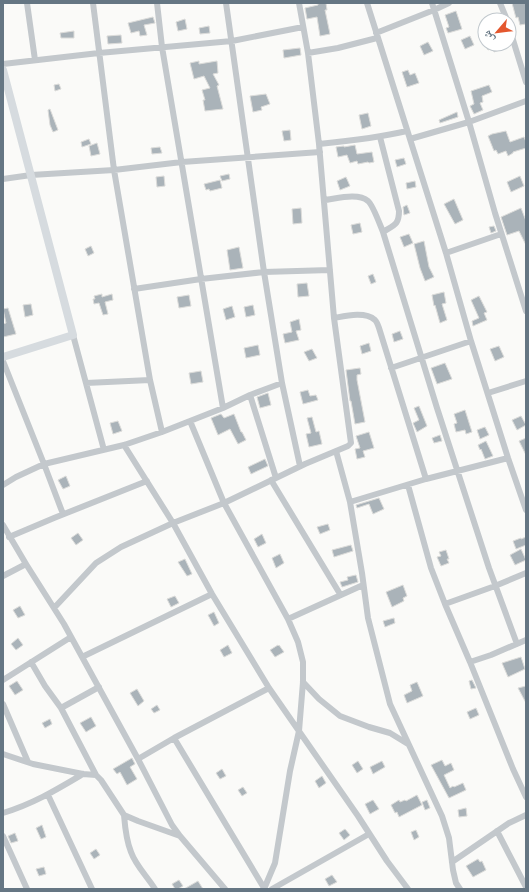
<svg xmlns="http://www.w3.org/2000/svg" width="529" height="892" font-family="Cabin,'Noto Naskh Arabic',sans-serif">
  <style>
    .building { fill: #aab3b9; stroke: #dcdcda }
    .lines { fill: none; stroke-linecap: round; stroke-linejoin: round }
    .street { stroke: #c3c8cc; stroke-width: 6 }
    .secondary { stroke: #d6dbdf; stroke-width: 8 }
  </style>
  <rect width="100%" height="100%" fill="#fafaf8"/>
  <path class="building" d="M318,3h8l1,7h-2l5,24 -10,2 -3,-19 -10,2 -2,-11 13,-3z
    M512,3h14v21l-6,1 -2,-8 -2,1z
    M456,11l6,18 -14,4 -2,-5 3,-1 -4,-12z
    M153,17l2,6 -11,2 3,10 -7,1 -1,-5 -8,2 -3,-10z
    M185,19l2,10 -9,2 -2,-9z
    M209,26l1,7 -10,1 -1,-6z
    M74,31v7h-13l-1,-5z
    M121,35l1,8 -14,1 -1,-8z
    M470,36l4,9 -9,4 -4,-9z
    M428,42l5,9 -9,4 -4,-9z
    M485,44h16l1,5 -8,3 -1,-4 -5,2z
    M300,48l1,7 -17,3 -1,-8z
    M199,61v3l18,-3 1,12 -5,1 6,11 -2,1 6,23 -18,2 -2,-11h2l-3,-10 8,-2 -6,-12 -10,3 -4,-16z
    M408,70l2,5 5,-2 4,10 -12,4 -5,-15z
    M59,84l2,5 -6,2 -1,-6z
    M489,85l3,7 -10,4 1,6 -3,1 3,7 -9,4 -4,-8 4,-2 -3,-13z
    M266,94l4,10 -9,3 1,3 -9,2 -3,-16z
    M50,109l8,21 -5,2 -3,-7 -2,-15z
    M457,112l1,5 -18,6 -1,-3z
    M368,113l3,13 -9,3 -3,-14z
    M290,130l1,10 -7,1 -2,-10z
    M506,131l4,11 14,-5 2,5v6l-13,4v1l-5,3 -2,-5 -8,3 -2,-4 -2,1 -6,-15 4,-2z
    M89,139l2,5 -9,3 -1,-5z
    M97,143l3,11 -9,2 -2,-10z
    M355,145l2,9 15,-2 2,10 -5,1 -1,-1 -10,2 -1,-3 -7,2 -3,-8 -9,2 -2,-10 8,-1v1z
    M160,147l2,6 -10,1 -1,-6z
    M404,158l2,6 -9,3 -2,-7z
    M229,174l1,5 -8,2 -2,-5z
    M164,176l1,10 -8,1 -1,-10z
    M520,176l4,10 -13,6 -4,-10z
    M346,177l4,9 -10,4 -3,-9z
    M220,180l2,8 -12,3 -1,-2 -3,1 -2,-6z
    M415,181l1,6 -9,2 -1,-6z
    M454,199l9,21 -8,4 -11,-20z
    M407,205l3,8 -6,2 -1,-8z
    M301,208l1,15 -9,1 -1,-15z
    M521,208l5,13v24l-7,-14 -12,4 -6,-18z
    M360,223l2,9 -9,2 -2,-9z
    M494,226l2,5 -5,2 -2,-6z
    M409,234l4,9 -9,4 -4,-10z
    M424,241l5,26 5,10 -9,4 -5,-13 -6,-24z
    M91,246l3,7 -6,3 -3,-7z
    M239,247l4,21 -13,2 -3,-20z
    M373,274l3,8 -5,2 -3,-8z
    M307,283l2,13 -11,1 -1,-13z
    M444,292l2,11 -4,1 5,16 -7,3 -5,-18 -1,1 -2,-11z
    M102,294v3l10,-3 1,6 -8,2 3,12 -5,1 -4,-12 -5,1 -1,-5h2l-1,-3z
    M189,295l2,11 -12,2 -2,-11z
    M479,296l8,16 -3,1 3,7 -14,6 -1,-5 7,-3 -8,-18z
    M31,304l2,11 -8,2 -2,-12z
    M253,305l2,10 -9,2 -2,-10z
    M232,306l3,11 -9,3 -3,-11z
    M8,308l8,26 -13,3v-13l3,-1 -3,-14z
    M299,319l2,11 -5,1 3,9 -14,3 -2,-9 9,-2 -2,-10z
    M400,331l3,8 -9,3 -2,-8z
    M369,343l2,8 -9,3 -2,-8z
    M258,345l2,10 -14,3 -2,-10z
    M499,346l5,11 -9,4 -5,-12z
    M312,349l5,9 -8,3 -5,-9z
    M445,363l7,16 -15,5 -6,-16z
    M360,368l1,6 -4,1v5l8,42 -10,2 -4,-23h-1l-4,-31z
    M201,371l2,11 -12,2 -2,-11z
    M308,390l2,6 6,-1 2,5 -15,4 -3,-12z
    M268,393l3,12 -11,3 -3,-11z
    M419,406l8,20 -10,6 -4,-9 6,-3 -5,-12z
    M465,410l7,22 -6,2 -1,-4 -9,2 -2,-8 3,-1 -3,-9z
    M221,414l3,4 10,-4 7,18h1l4,8 -8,4 -8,-15 -12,6 -7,-17z
    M521,416l5,9 -9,5 -5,-10z
    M312,417l4,15 3,-1 3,13 -13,3 -3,-13 5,-1 -4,-15z
    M118,421l4,10 -9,3 -3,-11z
    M485,427l4,8 -9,4 -3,-9z
    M369,432l5,16 -11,3 2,6 -8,2 -2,-10 5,-1 -4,-12z
    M440,435l2,6 -8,2 -2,-5z
    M526,438v17l-7,-14z
    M486,441l7,15 -8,3 -4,-10 -1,1 -2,-5z
    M265,459l3,7 -17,8 -3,-7z
    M66,476l4,10 -7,3 -5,-9z
    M379,498l5,11 -11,5 -4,-10 -12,4 -1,-3z
    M328,524l2,6 -10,4 -3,-7z
    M78,533l5,7 -7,5 -5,-7z
    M262,534l4,9 -8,4 -4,-8z
    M526,537v8l-10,4 -3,-8 8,-3v1z
    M351,545l2,6 -19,6 -2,-7z
    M521,549l5,11 -11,5 -5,-10z
    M446,550l3,9h-2l2,4 -8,3 -4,-9 4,-1 -2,-4z
    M280,554l4,9 -8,5 -4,-10z
    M185,559l7,15 -5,2 -9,-14z
    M356,575l2,7 -16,5 -2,-5 8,-2 -1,-3z
    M403,585l4,11 -4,2 1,3 -12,6 -6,-15z
    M175,596l4,7 -8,4 -4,-8z
    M20,606l5,9 -7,3 -5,-8z
    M214,612l5,11 -5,3 -6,-11z
    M394,618l1,5 -10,4 -2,-6z
    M18,638l5,7 -7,5 -5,-6z
    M228,645l4,8 -8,4 -4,-7z
    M278,645v1l1,-1 5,7 -9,5 -5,-7z
    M521,657l4,12 -17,8 -6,-14z
    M472,680l4,8 -5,1 -2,-8z
    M17,681l6,9 -8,5 -6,-9z
    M417,682l6,14 -16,7 -3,-8 8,-4 -2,-6z
    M526,686v17l-8,-15z
    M137,689l7,12 -6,5 -8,-13z
    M157,705l3,5 -6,3 -3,-4z
    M476,708l3,7 -9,4 -3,-7z
    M91,717l5,9 -10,6 -6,-9z
    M50,719l2,5 -7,4 -3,-5z
    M132,758l3,6 -5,3 7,12 -10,6 -7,-13 -3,2 -4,-5z
    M442,760l3,6 6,-3 3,7 -10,5 6,13 3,-2 1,1 9,-4 3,7 -17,8 -18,-33z
    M358,761l5,8 -6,4 -5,-8z
    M382,761l3,6 -12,7 -3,-7z
    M222,769l4,7 -6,3 -4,-6z
    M322,776l4,7 -7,5 -4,-7z
    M243,787l4,6 -5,3 -4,-6z
    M417,795l5,10 -23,12 -2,-5 -2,1 -4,-8 8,-5 1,2 5,-2 1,1z
    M373,800l6,9 -9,5 -5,-10z
    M427,800l3,8 -5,2 -3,-8z
    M466,808l1,8 -8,1 -1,-7z
    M42,825l4,12 -5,2 -5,-11z
    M345,829l5,6 -6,5 -5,-7z
    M416,830l3,7 -5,3 -3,-8z
    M15,833l3,8 -7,2 -3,-7z
    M96,849l4,6 -6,4 -4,-6z
    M478,859l2,3 2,-1 4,9 -13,7 -7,-11z
    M44,867l2,7 -7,2 -3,-7z
    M332,875l5,7 -8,4 -4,-7z
    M179,880l4,6 -5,3h-3l-3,-5z
    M198,881l5,8h-19z"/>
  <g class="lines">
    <path class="street" d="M27,3l8,57
      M93,3l21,167 36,210 12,52
      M157,3l5,44 61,361
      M226,3l38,269 18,111 18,83
      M299,3l9,50 11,91 15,174 17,125 -3,3 -12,5 14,51 12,71 6,45 22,86 52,112 7,22 4,32 3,13 4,6
      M367,3l79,250 25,88 37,117 18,52
      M432,3l37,119 26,91 31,98
      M500,3l7,17
      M509,27l17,55
      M376,33l58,-23 15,-7
      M308,53l30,-5 39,-10
      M3,64l96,-11 133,-12 71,-14
      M380,137l19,74c0,14 -5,14 -16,21
      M410,139l59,-17 57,-21
      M319,144c30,-3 58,-6 88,-13
      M3,179l28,-4 83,-5 68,-8 138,-10
      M324,200c11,-1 34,-8 44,1 5,4 12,24 15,31l54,176 52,160 28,76
      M446,253l55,-19
      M134,289l67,-10 63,-7 66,-2
      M334,318c11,-2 31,-7 41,2 2,2 3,5 4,8l47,151
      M73,335l31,115
      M3,361l41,103 19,50
      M391,368l80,-27
      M86,383l64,-3
      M488,393l38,-12
      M250,395l26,83
      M190,421l34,82 64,116 10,23 5,20v20l-4,49 -9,40 -15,92 -11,26
      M124,445l49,78 39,71 57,94 89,128 29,45 21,28
      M271,480l69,114
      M3,485l13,-8 28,-13 80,-19 38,-13 61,-24 27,-13 32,-12
      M408,485l23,83 14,36 25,58 43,107 13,28
      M350,502l76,-23 82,-21
      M3,525l23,39 38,60 74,135 34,66 8,11 45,53
      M9,537l45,-19 93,-37
      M3,576l23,-12
      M445,604l50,-18 31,-13
      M54,608l42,-45 25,-16 52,-24 51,-20 81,-39 31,-13
      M288,619l75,-34
      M82,657l130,-63
      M31,662l14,24 16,22 35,67
      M470,662l21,-7 35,-15
      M3,680l68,-43
      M303,682l16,17 21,17 29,11 21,6 18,11
      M3,704l25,58
      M61,708l38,-21
      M174,738l90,150
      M3,754l30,10 50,10 13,1 5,5 23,35 14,6 42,15
      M138,759l36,-21 95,-50
      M48,795l44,94
      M3,813c30,-9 53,-23 80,-39
      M124,815c1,12 2,25 7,37 5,14 16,24 24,37
      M497,831l29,56
      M3,836l24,53
      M452,862l57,-39 17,-8
      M272,889l97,-55"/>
    <path class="secondary" d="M3,70l70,265 -70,22"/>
  </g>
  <rect width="529" height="892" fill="none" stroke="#657683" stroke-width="8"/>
  <g transform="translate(497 32) rotate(242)"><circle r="19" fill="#ffffff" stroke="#c1c8cd"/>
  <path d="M0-3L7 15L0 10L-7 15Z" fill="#e4572e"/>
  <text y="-6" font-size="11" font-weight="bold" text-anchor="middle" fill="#657683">ش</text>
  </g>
</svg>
